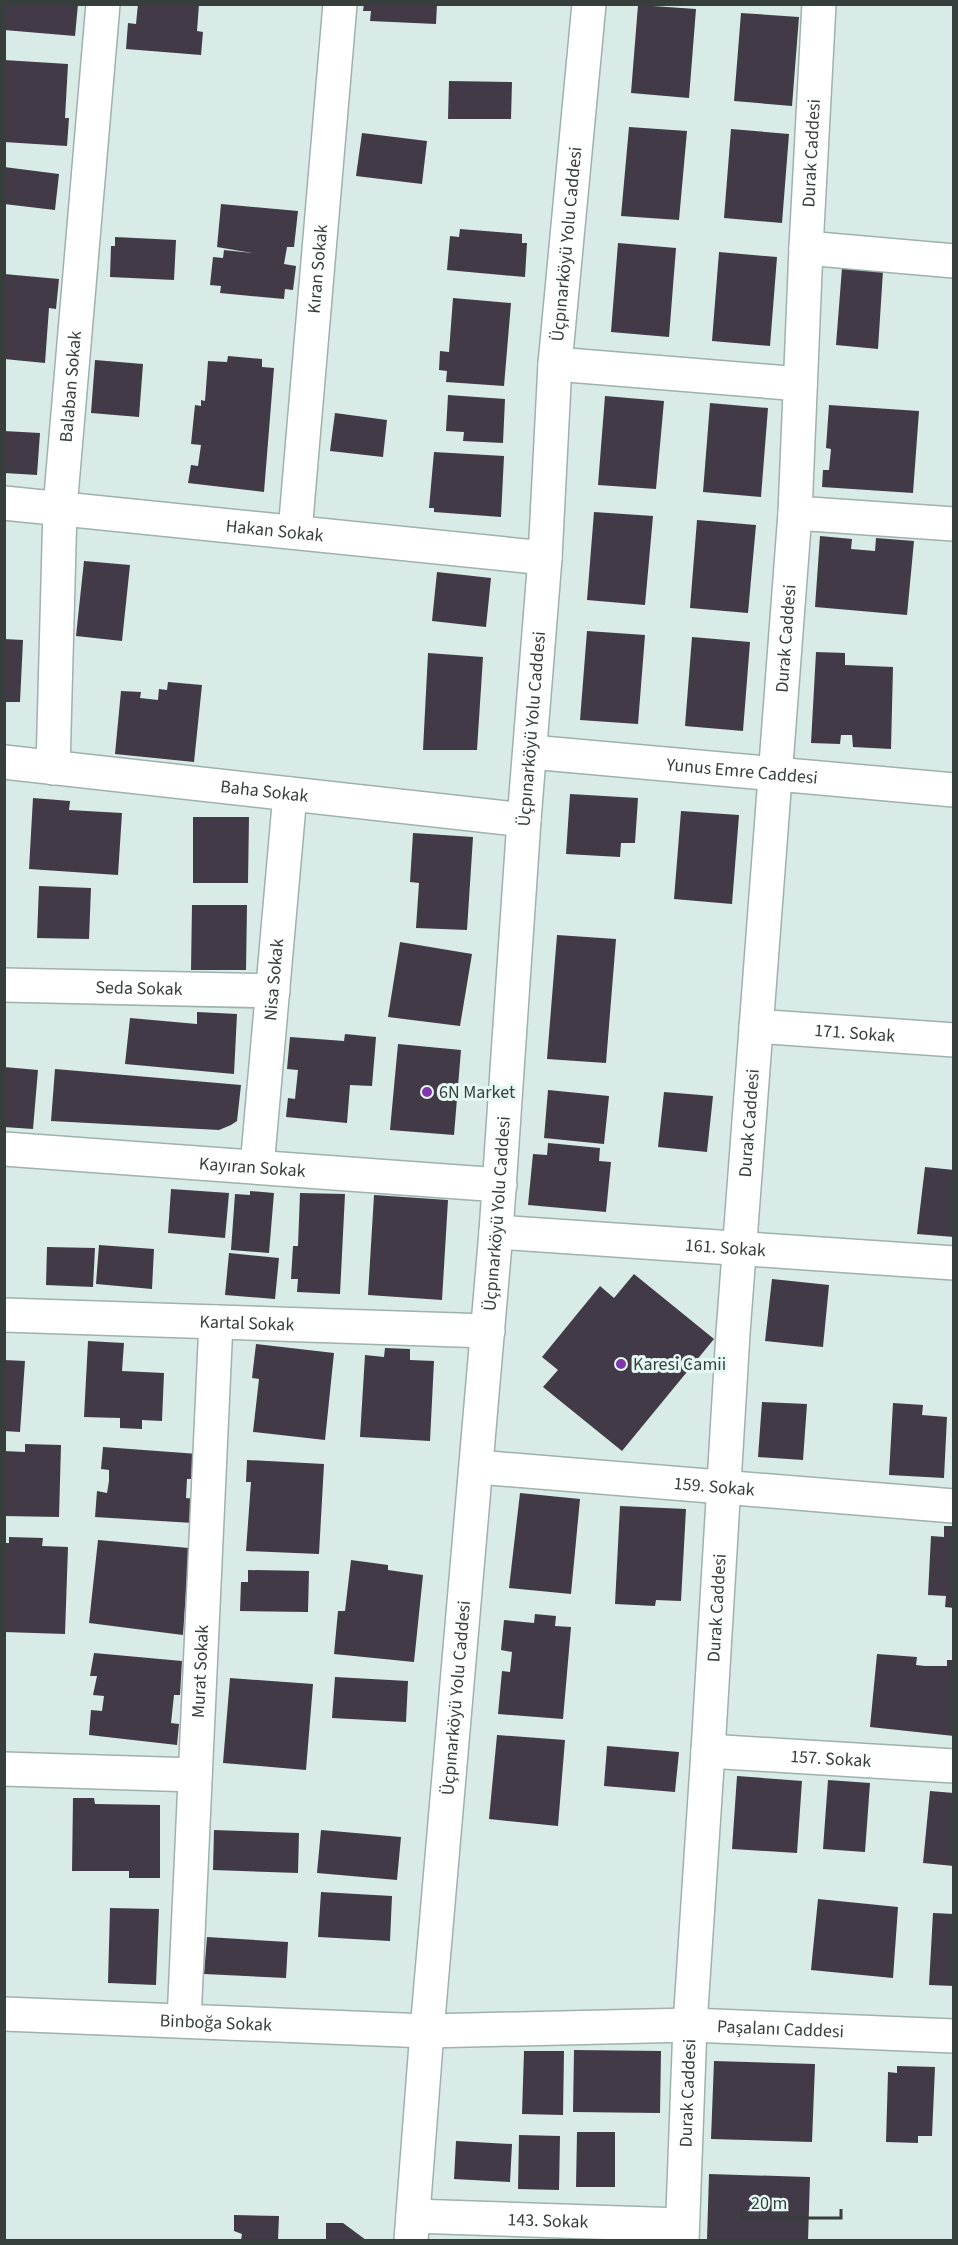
<svg xmlns="http://www.w3.org/2000/svg" width="958" height="2245" font-family="'Source Sans 3',sans-serif">
  <style>
    .building { fill: #423b47 }
    .lines { fill: none; stroke-linecap: round; stroke-linejoin: round }
    .minor-casing { stroke: #9fb1ac; stroke-width: 36 }
    .major-casing { stroke: #9fb1ac; stroke-width: 36 }
    .minor { stroke: #fff; stroke-width: 33 }
    .major { stroke: #fff; stroke-width: 33 }
    .poi-dot { fill: #7f38ab; stroke: #e5f8f3; stroke-width: 2 }
    .labels { text-anchor: middle; dominant-baseline: central; stroke-width: 6; stroke-linejoin: round; paint-order: stroke }
    .street-label { font-size: 18px; fill: #373f3d; stroke: #e5f8f3 }
    .poi-label { font-size: 18px; fill: #373f3d; stroke: #e5f8f3; text-anchor: start }
  </style>
  <rect width="100%" height="100%" fill="#d8ebe6"/>
  <path class="building" d="M4,4h74l-3,32 -71,-6z
    M138,4h61l-2,27 6,1 -2,23 -75,-6 2,-26 8,1z
    M364,4h73l-1,20 -66,-3 1,-10h-8z
    M638,5l58,4 -7,89 -58,-5z
    M741,13l58,4 -7,89 -58,-5z
    M4,60l64,4 -3,54h4l-2,28 -63,-4z
    M449,81l63,1 -1,37h-63z
    M629,127l58,4 -8,89 -58,-4z
    M731,129l58,5 -7,89 -58,-5z
    M362,133l65,8 -5,43 -66,-8z
    M4,167l55,7 -4,36 -51,-6z
    M221,204l77,7 -4,36h-7l-3,17 12,2 -3,24 -8,-1 -1,10 -64,-6 1,-7 -11,-1 3,-28 10,1 1,-8 28,3 -35,-6z
    M460,229l62,5v9h5l-2,34 -78,-7 3,-34 9,1z
    M115,237l61,3 -2,40 -64,-3 1,-31h4z
    M618,243l58,5 -7,89 -58,-5z
    M719,252l58,5 -7,89 -58,-5z
    M842,268l41,3 -5,78 -42,-4z
    M4,274l55,5 -3,30 -7,-1 -4,55 -41,-4z
    M453,298l58,5 -7,83 -58,-4 1,-11 -8,-1 1,-19 9,1z
    M228,356l34,3v8l12,1 -10,124 -76,-9 3,-18 7,1 3,-21 -10,-1 4,-39 6,1v-6l4,1 3,-40 19,1z
    M95,360l48,4 -4,53 -48,-4z
    M448,395l57,4 -2,44 -40,-2 1,-9 -18,-1z
    M605,396l59,5 -8,88 -58,-4z
    M710,403l58,5 -7,89 -58,-5z
    M829,405l90,6 -6,82 -91,-6 1,-17h6l2,-21 -5,-1z
    M335,413l52,7 -4,37 -53,-6z
    M4,431l36,2 -3,42 -33,-2z
    M434,452l70,4 -3,61 -67,-5v-4h-5z
    M594,512l59,4 -8,89 -58,-5z
    M697,520l59,5 -8,88 -58,-5z
    M820,536l32,3 -1,10 24,2 1,-13 38,3 -7,74 -92,-8z
    M84,561l46,4 -8,76 -46,-5z
    M437,572l54,6 -5,49 -54,-6z
    M587,631l58,4 -7,89 -58,-4z
    M692,637l58,5 -7,89 -58,-5z
    M4,639l19,1 -3,62h-16z
    M816,652l29,1v12l48,2 -2,82 -38,-2 -1,-12h-11l-1,9 -29,-1z
    M428,653l55,4 -6,93h-54z
    M168,682l34,3 -8,77 -79,-8 6,-63 20,1 -1,6 18,2 1,-11 8,1z
    M570,794l68,4 -3,45h-14l-1,14 -54,-3z
    M33,798l37,3 -1,9 53,3 -4,62 -89,-6z
    M681,811l58,4 -7,89 -58,-5z
    M193,817h56l-1,66h-55z
    M413,833l60,4 -6,93 -51,-2 3,-45 -9,-1z
    M39,886l52,2 -2,51 -52,-1z
    M192,905h55l-1,65h-55z
    M557,935l59,4 -10,124 -59,-4z
    M400,942l72,12 -12,72 -72,-9z
    M197,1012l40,2 -3,60 -109,-10 5,-46 67,6z
    M345,1034l31,3 -4,49 -22,-1 -3,38 -61,-6 2,-19 7,1 3,-29 -11,-1 3,-32 54,4z
    M398,1044l63,6 -7,85 -64,-5z
    M4,1067l34,3 -5,59 -29,-2z
    M55,1069l186,16 -4,36 -6,4 -12,5 -168,-9z
    M548,1090l61,6 -5,48 -60,-6z
    M664,1092l49,4 -6,56 -49,-5z
    M548,1143l52,5 -1,13 12,1 -5,50 -78,-7 5,-51 14,1z
    M925,1167l29,3v67l-37,-3z
    M171,1189l58,4 -4,45 -57,-5z
    M250,1191l24,2 -5,60 -38,-3 4,-56 15,1z
    M300,1193l45,1 -5,100 -43,-2 1,-13h-7l2,-33h5z
    M374,1195l74,5 -6,100 -74,-5z
    M99,1245l55,4 -2,40 -56,-5z
    M47,1247l48,1 -2,39 -47,-2z
    M229,1253l50,5 -4,41 -50,-4z
    M634,1274l80,65 -92,112 -79,-64 15,-17 -16,-13 58,-71 14,12z
    M772,1279l57,6 -6,62 -58,-6z
    M88,1341l36,2 -2,28 42,2 -2,48 -20,-1v9l-22,-1v-10l-36,-1z
    M256,1344l78,9 -9,87 -72,-8 6,-53 -7,-1z
    M385,1348l25,1v11l24,1 -4,80 -70,-4 5,-82 19,2z
    M4,1360l21,1 -5,71 -16,-1z
    M762,1402l45,2 -4,56 -45,-3z
    M893,1403l30,2 -1,10 25,2 -3,61 -55,-3z
    M25,1444l36,1 -2,72 -55,-1v-65l21,1z
    M103,1447l95,7 -2,25h-9l-1,19 9,1 -2,24 -98,-6 2,-26 10,2 2,-12v-11l-8,-1z
    M247,1460l77,4 -5,90 -73,-3 5,-69h-5z
    M520,1493l60,6 -9,95 -62,-6z
    M620,1506l66,3 -5,92 -25,-1 -1,6 -40,-2z
    M944,1526h10v82l-9,-1 1,-11 -18,-1 3,-59 13,1z
    M9,1537l34,1 -1,8 26,1 -3,87 -61,-2v-89h5z
    M98,1540l91,8 -6,87 -94,-12z
    M351,1560l37,5v5l35,5 -9,87 -80,-8 4,-43h7z
    M248,1570l61,1 -1,41 -68,-1 1,-29h7z
    M535,1614l21,2 -1,10 16,1 -8,92 -65,-5 4,-43 8,1 2,-20 -11,-2 3,-30 30,3z
    M94,1653l88,8 -2,34h-6l-3,28 8,1 -2,21 -88,-10 2,-25 11,1 2,-15 -11,-1 4,-19h-7z
    M877,1654l40,3 -1,8 9,1h22v-6h7v76l-84,-9z
    M335,1677l73,4 -2,41 -74,-4z
    M230,1678l83,6 -7,86 -83,-7z
    M497,1735l68,5 -7,86 -69,-7z
    M607,1746l72,6 -4,40 -71,-6z
    M737,1776l65,5 -5,72 -65,-4z
    M828,1780l42,3 -5,69 -42,-3z
    M930,1791l24,2v73l-31,-3z
    M73,1798h21l1,6 65,1v73h-31v-7h-57z
    M214,1830l85,3 -1,40 -85,-3z
    M321,1830l80,7 -4,43 -80,-7z
    M321,1892l71,4 -2,45 -72,-4z
    M818,1899l80,8 -5,71 -82,-8z
    M110,1908l49,1 -3,76 -48,-2z
    M933,1913l21,1v72l-25,-1z
    M207,1937l81,5 -2,36 -82,-4z
    M574,2050l87,1 -1,62 -87,-1z
    M524,2051h40l-1,64 -41,-1z
    M714,2061l101,3 -3,78 -101,-3z
    M897,2066l38,1 -3,69h-14v7l-32,-1 2,-70 9,1z
    M577,2132h38v55h-39z
    M519,2135l41,1 -1,54 -41,-1z
    M456,2141l56,3 -2,38 -56,-3z
    M709,2174l101,3 -2,63h-101z
    M234,2215l45,1 -1,24h-37l1,-6 -8,-3z
    M326,2223h17l23,17h-40z"/>
  <g class="lines">
    <defs>
      <g id="minor">
        <path d="M806,248l148,13"/>
        <path d="M555,364l245,20"/>
        <path id="s1" d="M4,503l541,55"/>
        <path d="M795,513l159,11"/>
        <path id="s2" d="M295,532l45,-528"/>
        <path id="s3" d="M531,752l423,38"/>
        <path id="s4" d="M4,762l520,58"/>
        <path id="s5" d="M53,768l7,-260 43,-504"/>
        <path id="s6" d="M4,985l269,6"/>
        <path id="s7" d="M756,1026l198,14"/>
        <path id="s8" d="M4,1149l496,36"/>
        <path id="s9" d="M257,1167l33,-373"/>
        <path id="s10" d="M496,1232l458,31"/>
        <path id="s11" d="M4,1315l484,16"/>
        <path id="s12" d="M477,1467l477,39"/>
        <path id="s13" d="M708,1751l246,15"/>
        <path d="M4,1769l191,6"/>
        <path id="s14" d="M4,2014l423,17 263,-6 264,11"/>
        <path id="s15" d="M184,2021l32,-699"/>
        <path id="s16" d="M413,2216l269,9"/>
        <path id="s17" d="M682,2240l8,-215 18,-274 25,-418 62,-820 11,-265 13,-244"/>
      </g>
      <g id="major">
        <path id="s18" d="M411,2240l16,-209 69,-799 28,-412 21,-262 10,-194 34,-360"/>
      </g>
    </defs>
    <use href="#minor" class="minor-casing"/>
    <use href="#major" class="major-casing"/>
    <use href="#minor" class="minor"/>
    <use href="#major" class="major"/>
  </g>
  <g class="poi-dot">
    <circle cx="427" cy="1092" r="6"/>
    <circle cx="621" cy="1364" r="6"/>
  </g>
  <g class="labels">
    <g class="street-label">
      <text stroke="none"><textPath href="#s17" startOffset="2091">Durak Caddesi</textPath></text>
      <text stroke="none"><textPath href="#s18" startOffset="2002">Üçpınarköyü Yolu Caddesi</textPath></text>
      <text stroke="none"><textPath href="#s2" startOffset="264">Kıran Sokak</textPath></text>
      <text stroke="none"><textPath href="#s5" startOffset="382">Balaban Sokak</textPath></text>
      <text stroke="none"><textPath href="#s1" startOffset="272">Hakan Sokak</textPath></text>
      <text stroke="none"><textPath href="#s17" startOffset="1605">Durak Caddesi</textPath></text>
      <text stroke="none"><textPath href="#s18" startOffset="1516">Üçpınarköyü Yolu Caddesi</textPath></text>
      <text stroke="none"><textPath href="#s3" startOffset="212">Yunus Emre Caddesi</textPath></text>
      <text stroke="none"><textPath href="#s4" startOffset="262">Baha Sokak</textPath></text>
      <text stroke="none"><textPath href="#s9" startOffset="188">Nisa Sokak</textPath></text>
      <text stroke="none"><textPath href="#s6" startOffset="135">Seda Sokak</textPath></text>
      <text stroke="none"><textPath href="#s7" startOffset="99">171. Sokak</textPath></text>
      <text stroke="none"><textPath href="#s17" startOffset="1119">Durak Caddesi</textPath></text>
      <text stroke="none"><textPath href="#s8" startOffset="249">Kayıran Sokak</textPath></text>
      <text stroke="none"><textPath href="#s18" startOffset="1030">Üçpınarköyü Yolu Caddesi</textPath></text>
      <text stroke="none"><textPath href="#s10" startOffset="230">161. Sokak</textPath></text>
      <text stroke="none"><textPath href="#s11" startOffset="243">Kartal Sokak</textPath></text>
      <text stroke="none"><textPath href="#s12" startOffset="238">159. Sokak</textPath></text>
      <text stroke="none"><textPath href="#s17" startOffset="633">Durak Caddesi</textPath></text>
      <text stroke="none"><textPath href="#s15" startOffset="350">Murat Sokak</textPath></text>
      <text stroke="none"><textPath href="#s18" startOffset="544">Üçpınarköyü Yolu Caddesi</textPath></text>
      <text stroke="none"><textPath href="#s13" startOffset="123">157. Sokak</textPath></text>
      <text stroke="none"><textPath href="#s14" startOffset="212">Binboğa Sokak</textPath></text>
      <text stroke="none"><textPath href="#s14" startOffset="777">Paşalanı Caddesi</textPath></text>
      <text stroke="none"><textPath href="#s17" startOffset="147">Durak Caddesi</textPath></text>
      <text stroke="none"><textPath href="#s16" startOffset="135">143. Sokak</textPath></text>
    </g>
    <g class="poi-label">
      <text x="439" y="1092">6N Market</text>
      <text x="633" y="1364">Karesi Camii</text>
    </g>
  </g>
  <rect width="958" height="2245" fill="none" stroke="#373f3d" stroke-width="12"/>
  <path d="M742 2209v9h99v-9" fill="none" stroke="#373f3d" stroke-width="3"/>
  <text x="751" y="2209" font-size="18" fill="#373f3d" stroke="#e5f8f3" stroke-width="4.5" paint-order="stroke">20 m</text>
</svg>
